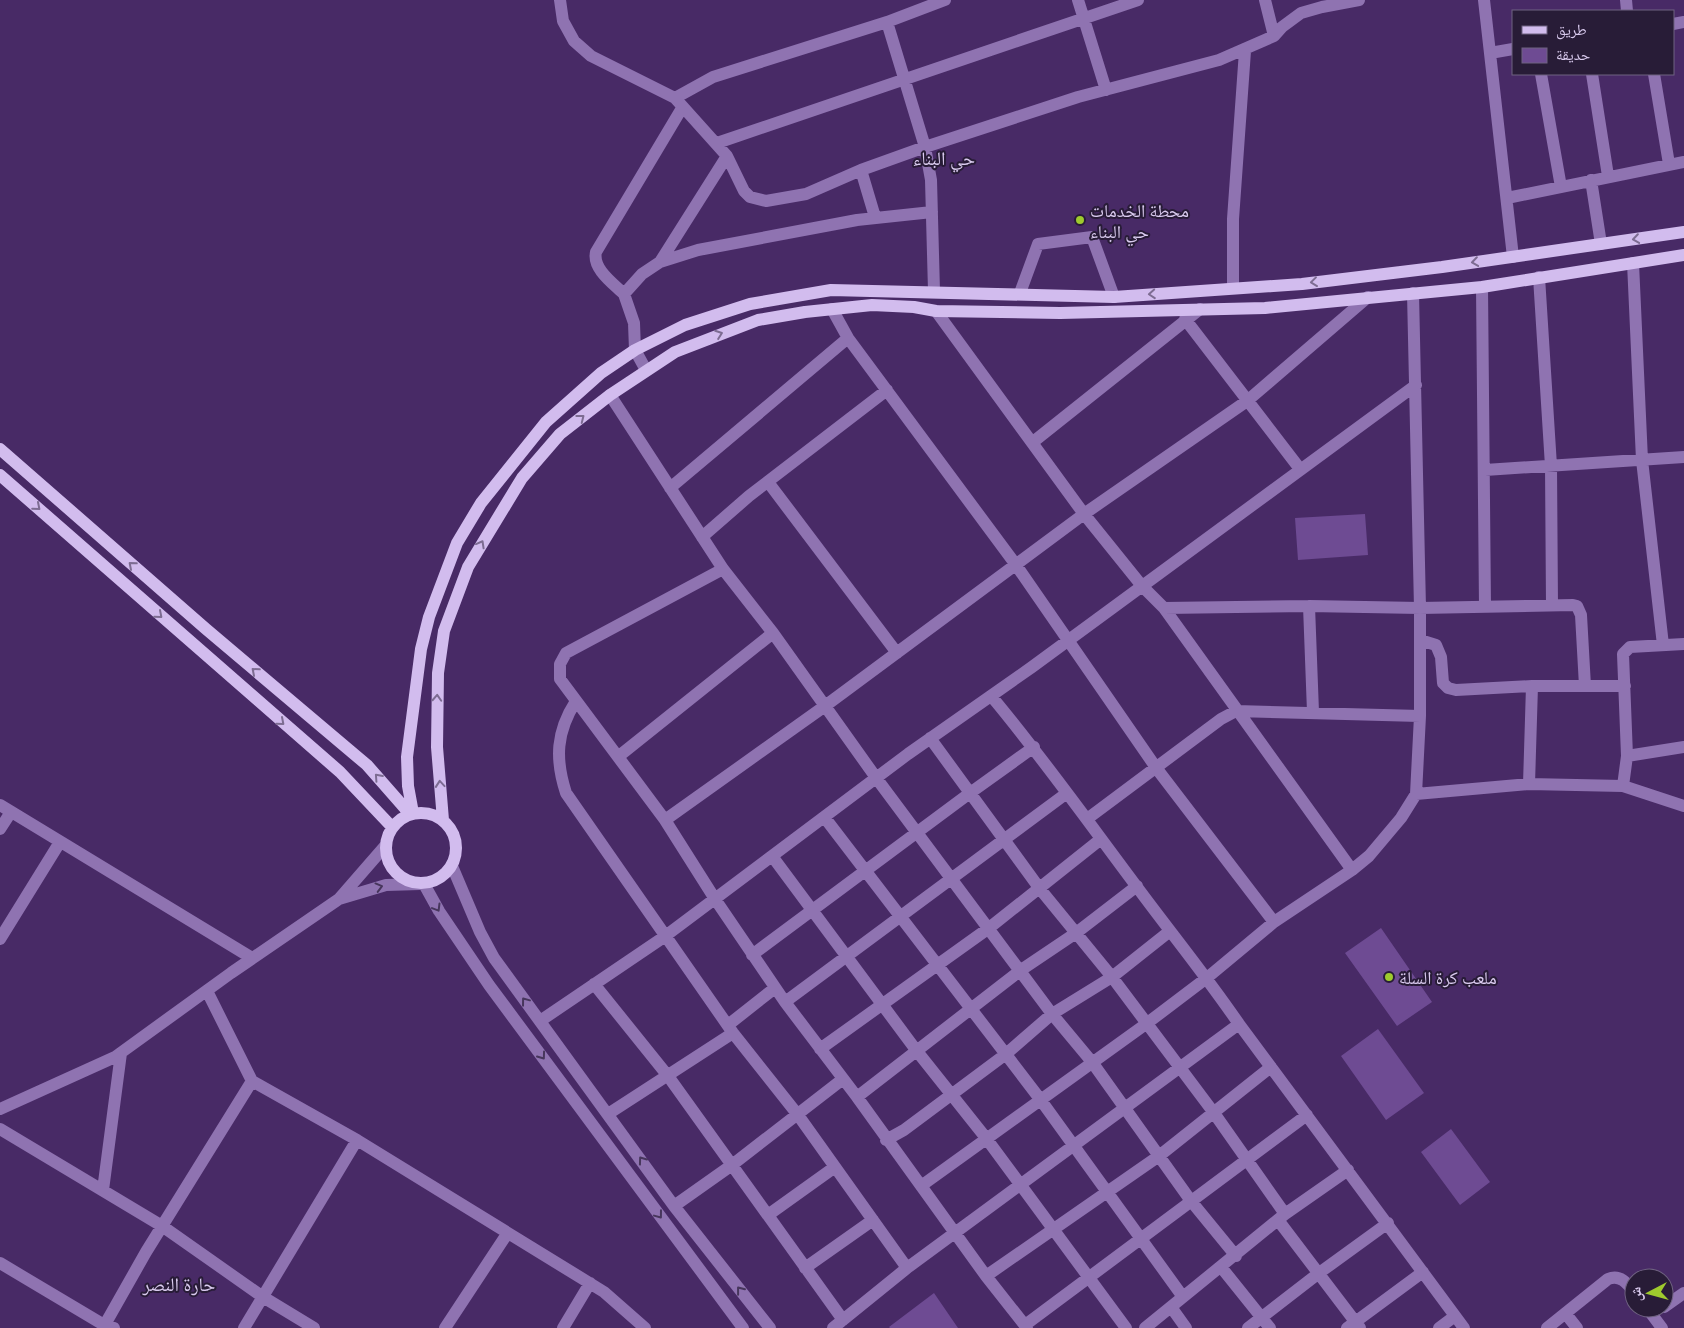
<svg xmlns="http://www.w3.org/2000/svg" width="1684" height="1328" font-family="'Roboto Condensed','Noto Naskh Arabic',sans-serif">
  <style>
    .green { fill: #6e4b93 }
    .lines { fill: none; stroke-linecap: round; stroke-linejoin: round }
    .minor { stroke: #8f73b1; stroke-width: 12 }
    .major { stroke: #d2bcee; stroke-width: 12 }
    .oneway { stroke: #7d6c92 }
    .oneway2 { stroke: #47365c }
    .poi-dot { fill: #9eca2e; stroke: #281c37; stroke-width: 2 }
    .labels { text-anchor: middle; dominant-baseline: central; stroke-width: 4; stroke-linejoin: round; paint-order: stroke }
    .poi-label { font-size: 18px; fill: #dacbef; stroke: #281c37; text-anchor: start }
    .neighbourhood-label { font-size: 19px; fill: #dacbef; stroke: #281c37 }
  </style>
  <rect width="100%" height="100%" fill="#482a66"/>
  <path class="green" d="M1365,514l3,41 -70,5 -3,-42z
    M1381,928l51,74 -35,24 -52,-73z
    M1378,1029l46,64 -38,27 -45,-64z
    M1451,1129l39,53 -30,23 -39,-53z
    M934,1293l24,35h-68l-1,-1z"/>
  <g class="lines">
    <path class="minor" d="M560,0l3,21 11,20 17,15 84,42 52,58 17,35 6,6 16,4 40,-7 55,-24 64,-23 153,-50 141,-37 55,-24 8,-9 19,-14 21,-6 37,-7
      M1078,0l28,90
      M1265,0l9,36
      M1484,0l29,257
      M1626,0l1,11
      M887,22l38,125 6,33 3,111
      M1673,24l11,-2
      M1490,53l23,-4
      M1541,74l20,113
      M1592,74l16,102
      M1654,74l15,90
      M675,98l38,-21 174,-55 58,-22
      M717,143l421,-143
      M861,170l14,47
      M1591,180l10,64
      M1507,198l177,-36
      M660,262l67,-106
      M1633,263l9,197 21,185
      M1539,277l12,189 1,139
      M1482,287l3,320
      M1233,288v-69l12,-168
      M1020,293l18,-49 54,-7 22,60
      M624,294c-10,-10 -32,-25 -28,-42l86,-144
      M832,309l16,29 168,227 141,204 117,153
      M936,311l148,203 58,72 22,22 188,262
      M1185,319l115,150
      M646,370l-11,-20 -1,-27 -10,-29 18,-20 18,-12 38,-12 159,-30 75,-8
      M610,395l113,174 50,64 104,146 175,235 40,48 99,139 45,55
      M1033,442l167,-133
      M1485,470l199,-13
      M768,482l129,171
      M670,488l178,-150
      M702,537l47,-41 138,-106
      M723,569l-157,84 -6,11v15l105,141 50,79 70,103 72,95 129,179 41,52
      M1309,606l4,106
      M1164,608l145,-2 111,2 153,-3 4,1 4,9 4,71
      M1420,640l16,5 5,12 2,26 5,5 8,2 76,-4h93
      M992,697c51,61 97,126 145,190 34,46 70,90 102,137l225,304
      M576,701c-20,31 -21,58 -10,92l167,240 65,82 109,153
      M930,738l110,151 72,88 102,136 71,101
      M619,756l154,-123
      M1627,756l57,-9
      M1529,784l3,-98
      M1623,786l4,-30 -4,-102 7,-7 54,-3
      M1416,794l113,-10 94,2 61,20
      M0,805l252,153
      M825,818l215,281 143,198
      M1087,819l134,-100 15,-8 184,5
      M665,820l160,-114 259,-192 163,-113 121,-104
      M0,829l11,-17
      M772,856l144,194 70,88 140,190
      M452,866l28,66 14,26 180,248 96,122
      M424,884l15,27 50,74 254,343
      M339,899l47,-14 34,-1
      M0,939l60,-97
      M752,955l218,-162 64,-46
      M594,984l74,92 175,244
      M207,991l45,90 105,59 247,152 41,36
      M785,1002l282,-209
      M540,1021l124,-84 244,-183 124,-87 384,-282
      M728,1025l47,-37
      M820,1049l169,-121 112,-89
      M857,1097l164,-127 55,-37 61,-47
      M0,1109l115,-52 116,-84 108,-74 47,-54
      M608,1114l125,-81
      M0,1129l162,97 101,71 51,31
      M886,1140l18,-10 102,-76 46,-40 60,-37 58,-46
      M921,1186l225,-162 62,-47 66,-55 78,-52 17,-14 32,-38 15,-24 4,-78v-108l-7,-315
      M103,1190l18,-137
      M674,1206l58,-41 111,-86
      M768,1215l67,-48
      M1278,1220l82,108
      M0,1263l104,62 10,3
      M1221,1267l49,61
      M805,1268l68,-48
      M986,1276l173,-120 112,-89
      M1171,1307l15,21
      M1664,1307l20,-14
      M1647,1308l15,20
      M1566,1314l11,14
      M1025,1325l282,-210
      M103,1328l43,-76 106,-171
      M244,1328l113,-188
      M445,1328l62,-94
      M563,1328l27,-45
      M833,1328l74,-60 332,-244
      M1145,1328l140,-114 63,-44
      M1248,1328l71,-55 69,-50
      M1347,1328l76,-56
      M1439,1328l16,-12
      M1547,1328l61,-49c12,-5 19,4 26,13"/>
    <path class="major" d="M0,449l206,180 161,136 43,49
      M0,475l340,297 52,55
      M386 848a35 35 0 1 1 70 0a35 35 0 1 1-70 0Z
      M413,813l-5,-27 -1,-29 14,-108 8,-32 28,-74 24,-40 65,-81 55,-49 34,-23 50,-25 65,-21 81,-14 283,7 188,-13 140,-17 242,-35
      M443,820l-6,-73 1,-74 6,-42 24,-64 54,-89 38,-44 50,-39 65,-43 83,-32 47,-8 67,-7 42,2 22,4 124,2 205,-5 217,-21 202,-32"/>
  </g>
  <defs><path id="oneway-chevron" d="M-2-3.5L2.5 0L-2 3.5" fill="none" stroke-width="1.6" stroke-linecap="round" stroke-linejoin="round" transform="scale(1.25)"/></defs>
  <g class="oneway">
    <use href="#oneway-chevron" transform="translate(1636 239) rotate(172)"/>
    <use href="#oneway-chevron" transform="translate(1475 262) rotate(172)"/>
    <use href="#oneway-chevron" transform="translate(1314 282) rotate(173)"/>
    <use href="#oneway-chevron" transform="translate(1152 294) rotate(176)"/>
    <use href="#oneway-chevron" transform="translate(719 334) rotate(-20)"/>
    <use href="#oneway-chevron" transform="translate(581 418) rotate(-38)"/>
    <use href="#oneway-chevron" transform="translate(37 507) rotate(41)"/>
    <use href="#oneway-chevron" transform="translate(481 544) rotate(-61)"/>
    <use href="#oneway-chevron" transform="translate(132 565) rotate(-139)"/>
    <use href="#oneway-chevron" transform="translate(159 615) rotate(41)"/>
    <use href="#oneway-chevron" transform="translate(255 671) rotate(-139)"/>
    <use href="#oneway-chevron" transform="translate(437 698) rotate(-87)"/>
    <use href="#oneway-chevron" transform="translate(281 722) rotate(41)"/>
    <use href="#oneway-chevron" transform="translate(378 777) rotate(-132)"/>
    <use href="#oneway-chevron" transform="translate(440 784) rotate(-95)"/>
  </g>
  <g class="oneway2">
    <use href="#oneway-chevron" transform="translate(379 887) rotate(-15)"/>
    <use href="#oneway-chevron" transform="translate(437 908) rotate(59)"/>
    <use href="#oneway-chevron" transform="translate(525 1001) rotate(-127)"/>
    <use href="#oneway-chevron" transform="translate(542 1056) rotate(54)"/>
    <use href="#oneway-chevron" transform="translate(642 1160) rotate(-126)"/>
    <use href="#oneway-chevron" transform="translate(659 1215) rotate(53)"/>
    <use href="#oneway-chevron" transform="translate(740 1290) rotate(-128)"/>
  </g>
  <g class="poi-dot">
    <circle cx="1080" cy="220" r="5"/>
    <circle cx="1389" cy="977" r="5"/>
  </g>
  <g class="labels">
    <g class="poi-label">
      <text x="1090" y="210">محطة الخدمات<tspan x="1090" dy="21">حي البناء</tspan></text>
      <text x="1399" y="977">ملعب كرة السلة</text>
    </g>
    <g class="neighbourhood-label">
      <text x="944" y="158">حي البناء</text>
      <text x="179" y="1284">حارة النصر</text>
    </g>
  </g>
  <rect x="1512" y="10" width="162" height="65" fill="#281c37" stroke="#6f6281"/>
  <rect x="1522" y="26" width="25" height="8" fill="#d2bcee" stroke="#6f6281"/>
  <text x="1556" y="35" font-size="15" fill="#dacbef">طريق</text>
  <rect x="1522" y="48" width="25" height="15" fill="#6e4b93" stroke="#6f6281"/>
  <text x="1556" y="60" font-size="15" fill="#dacbef">حديقة</text>
  <g transform="translate(1649 1293) rotate(264)"><circle r="24" fill="#281c37" stroke="#6f6281"/>
  <path d="M0-4L9 19L0 12L-9 19Z" fill="#9eca2e"/>
  <text y="-8" font-size="14" font-weight="bold" text-anchor="middle" fill="#dacbef">ش</text>
  </g>
</svg>
